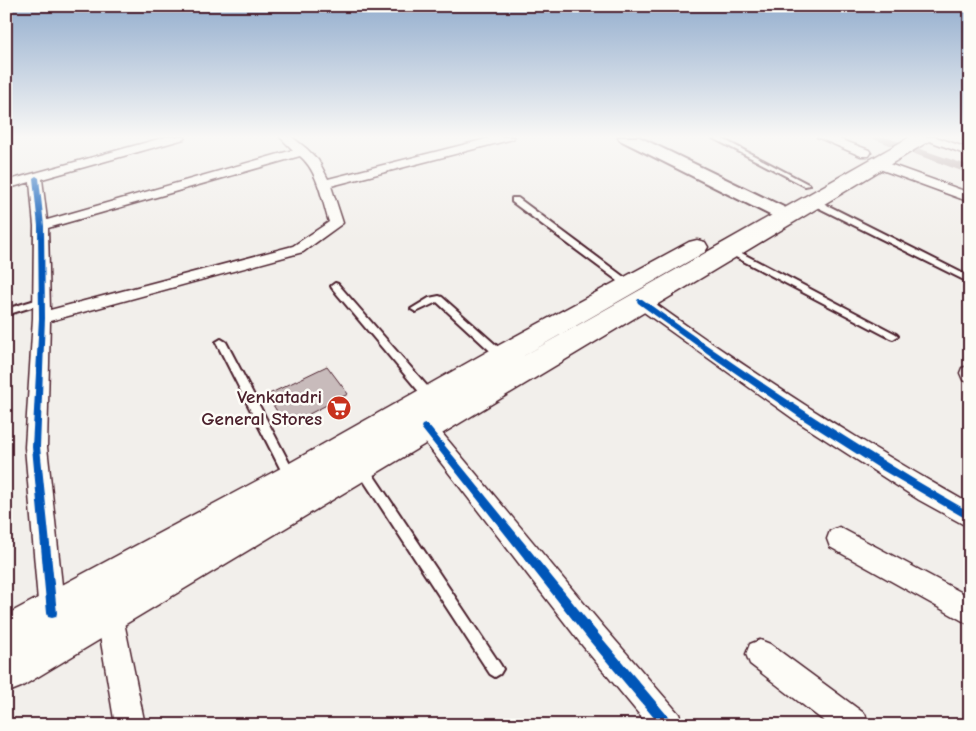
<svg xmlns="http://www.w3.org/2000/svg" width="976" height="731" font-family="'Comic Neue',sans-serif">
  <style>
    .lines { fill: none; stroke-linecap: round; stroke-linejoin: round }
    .canal { fill: #b7a5a6; fill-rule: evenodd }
    .building { fill: #c8bbbb; stroke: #4a1f2b }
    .lane-casing { stroke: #4a1f2b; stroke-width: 4 }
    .street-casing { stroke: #4a1f2b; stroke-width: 3 }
    .secondary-casing { stroke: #4a1f2b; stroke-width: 4 }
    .highway-casing { stroke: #4a1f2b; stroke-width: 3 }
    .lane { fill: #fdfcf7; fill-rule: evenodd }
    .street { fill: #fdfcf7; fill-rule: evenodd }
    .secondary { fill: #fdfcf7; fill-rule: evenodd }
    .highway { fill: #fdfcf7; fill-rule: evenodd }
    .cycleway-casing { stroke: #fdfcf7; stroke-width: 3 }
    .cycleway { fill: #0057b8; fill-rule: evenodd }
    .labels { text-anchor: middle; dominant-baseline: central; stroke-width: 5; stroke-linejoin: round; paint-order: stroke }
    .poi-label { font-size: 19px; font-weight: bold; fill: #4a1f2b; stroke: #fdfcf7; text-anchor: end }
  </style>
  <rect width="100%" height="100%" fill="#f2efeb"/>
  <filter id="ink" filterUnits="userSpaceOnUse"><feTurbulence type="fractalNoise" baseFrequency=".02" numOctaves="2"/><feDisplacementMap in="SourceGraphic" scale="10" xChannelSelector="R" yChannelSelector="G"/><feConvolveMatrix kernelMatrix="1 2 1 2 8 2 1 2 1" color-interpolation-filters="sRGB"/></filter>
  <g filter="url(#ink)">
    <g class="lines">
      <path class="canal" d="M868,137h17l85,29v8z"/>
    </g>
    <path class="building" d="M327,366l21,28 -62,32 -19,-31z"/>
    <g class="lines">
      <defs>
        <path id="lane" d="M711,137h8l91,48 -5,1z
          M512,198h6l114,85 1,2 -1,2h-6l-114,-85z
          M809,199h6l155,78v6l-161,-80z
          M726,248h6l164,86 2,2 -5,3 -3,-1 -164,-86z
          M335,283l3,1 96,110 1,3 -1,3h-8l-94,-112 -1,-2z
          M439,296l3,1 63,56 2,3 -2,3h-6l-62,-57 -21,10 -5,-3 18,-11z
          M42,298l4,3 -1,2 -39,12v-6z
          M221,339l5,3 68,130 2,4 -2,4 -4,1 -4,-1 -70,-138z
          M362,463l4,1 134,200 3,5 -3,5 -5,3 -5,-3 -132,-202 -2,-4 2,-4z"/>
        <path id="street" d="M166,137h19l-1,2 -142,40 5,41 246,-70 -13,-13h12l15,12 11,11 10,19 166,-42h20l-1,2 -182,47 12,37 -40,29 -253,69 -3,126 18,166 -4,9 -9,4 -9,-4 -4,-9 -14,-166 8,-129 1,-92 -4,-44 -24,7v-8zM300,156c18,15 22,44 29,66l-36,24 -243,64 -2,-82z
          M817,137h17l35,13 2,3 -2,3h-8z
          M919,137h17l34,12v7z
          M878,160l92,33v9l-96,-35 -2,-3 2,-3z
          M640,296l6,1c104,75 212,144 324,207v24l-51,-28 -124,-80 -161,-115 -2,-4 2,-4z
          M969,366h1v16l-7,-2 -3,-7 2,-5z
          M425,419l7,2 170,204 77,89 4,11h-35l-66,-80 -164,-212 -3,-6 3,-6z
          M839,527l131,70v28l-140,-78 -3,-8 3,-8z
          M109,599l9,4 4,9 23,113h-30l-19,-113 4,-9z
          M760,640l10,4 95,70 4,11h-40l-79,-61 -4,-10 4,-10z"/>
        <path id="secondary" d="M618,137h21l155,75 3,4 -3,4 -7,2 -7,-2 -160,-80z"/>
        <path id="highway" d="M910,137h21l-2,4 -908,546 -15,6v-78l273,-146 213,-120 197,-107 8,-2 8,2 3,5 -3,5 -187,107z"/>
      </defs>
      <use href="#lane" class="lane-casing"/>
      <use href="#street" class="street-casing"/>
      <use href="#secondary" class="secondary-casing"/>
      <use href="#highway" class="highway-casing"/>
      <use href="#lane" class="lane"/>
      <use href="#street" class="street"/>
      <use href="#secondary" class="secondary"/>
      <use href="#highway" class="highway"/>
      <defs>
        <path id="cycleway" d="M36,176l3,2 5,48 1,92 -5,129 17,166 -1,4 -4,1 -4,-1 -1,-4 -15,-166 7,-129 -1,-92 -5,-48z
          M638,299h4c106,77 215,148 328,213v9l-88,-51 -83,-53 -81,-56 -80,-58 -1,-2z
          M425,424l3,1 168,206 76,90 2,4h-14l-72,-86 -166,-210 -1,-2 1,-2z"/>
      </defs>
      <use href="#cycleway" class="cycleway-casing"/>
      <use href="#cycleway" class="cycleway"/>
    </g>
  </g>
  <linearGradient id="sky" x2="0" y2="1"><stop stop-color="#94aece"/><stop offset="0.57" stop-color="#f9f8f6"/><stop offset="1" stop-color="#f9f8f6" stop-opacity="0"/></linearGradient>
  <rect width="976" height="240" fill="url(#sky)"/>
  <defs>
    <symbol id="supermarket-disc" viewBox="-11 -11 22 22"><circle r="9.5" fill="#c8321e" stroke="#fdfcf7"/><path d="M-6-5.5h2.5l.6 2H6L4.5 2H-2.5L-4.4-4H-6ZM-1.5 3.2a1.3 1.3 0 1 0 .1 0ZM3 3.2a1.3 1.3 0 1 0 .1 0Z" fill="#fff"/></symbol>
  </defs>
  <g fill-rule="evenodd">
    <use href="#supermarket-disc" x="325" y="394" width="28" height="28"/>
  </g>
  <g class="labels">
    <g class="poi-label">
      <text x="322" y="397">Venkatadri<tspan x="322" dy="22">General Stores</tspan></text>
    </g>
  </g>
  <rect width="976" height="731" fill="none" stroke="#fdfcf7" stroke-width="25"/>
  <rect x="12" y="12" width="951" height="706" fill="none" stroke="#4a1f2b" stroke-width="2" filter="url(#ink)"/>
</svg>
